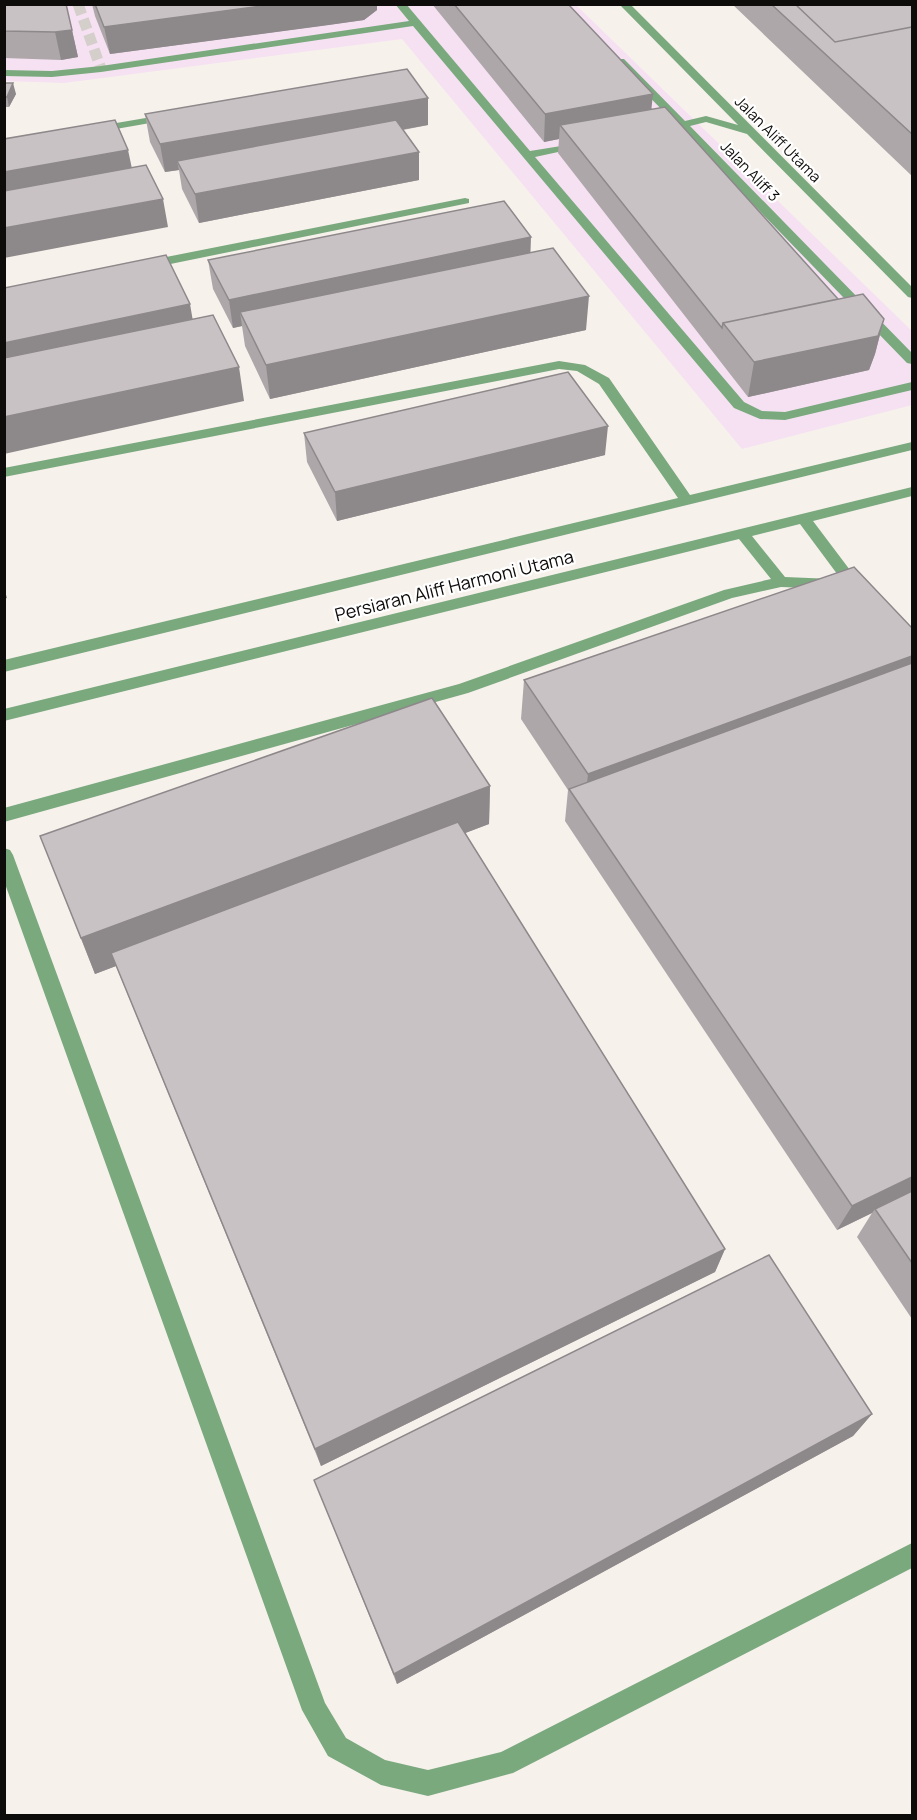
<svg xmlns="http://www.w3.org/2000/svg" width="917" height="1820" font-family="Manrope,sans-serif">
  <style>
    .commercial { fill: #f5e1f2 }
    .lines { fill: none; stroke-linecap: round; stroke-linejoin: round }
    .minor-tunnel { stroke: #d4cfca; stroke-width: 11; stroke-dasharray: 11 5; stroke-linecap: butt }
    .minor { fill: #7aa97e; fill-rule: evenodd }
    .wall { fill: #ada7a9 }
    .shaded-wall { fill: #8d888a }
    .building { fill: #c9c2c5; stroke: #8d888a; stroke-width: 1.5 }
    .labels { text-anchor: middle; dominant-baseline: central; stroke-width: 4.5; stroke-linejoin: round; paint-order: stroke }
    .far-street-label { font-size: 15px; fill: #0e0c0a; stroke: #fff }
    .street-label { font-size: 18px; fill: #0e0c0a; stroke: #fff }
  </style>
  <rect width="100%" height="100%" fill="#f7f1ec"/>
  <path class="commercial" d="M5,5h571l336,326v74l-170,44 -340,-410 -338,44 -59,-2z"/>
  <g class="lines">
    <path class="minor-tunnel" d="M78,4l23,65"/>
    <path class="minor" d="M395,4h11l124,147 56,-9v4l-51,11 209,245 18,9 23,1 127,-30v8l-127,30 -25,-1 -26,-11 -321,-382 -312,46 -49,5 -48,-1v-6l48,1 49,-5 308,-45z
      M619,4h11l282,283v11l-4,-1 -161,-163 -41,-12 -16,4 222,227v11l-5,-1 -227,-234 -7,-1 -1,-2 3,-3 -59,-60v-4h8l61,62 21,-5 32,9z
      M169,114l5,3 -1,2 -80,14 -5,-3 5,-3z
      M465,198l4,1v4l-323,66 -6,-4 6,-4z
      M559,361l26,4 24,13 81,117 222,-53v8l-908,222v-12l674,-162 -79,-114 -22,-13 -18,-2 -555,108v-9z
      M912,487v9l-99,25 49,65 3,4 -3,4h-10l-52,-70 -48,12 33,41 48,2 8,5 -8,5 -52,-2 -49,11 -264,95 -464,129v-14l455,-124 265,-94 47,-11 -32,-40 -735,182v-12z
      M4,848l6,2 3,5 312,848 21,35 39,22 43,10 73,-18 411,-209v25l-399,205 -85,23 -47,-11 -53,-29 -26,-46 -298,-829z"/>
  </g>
  <path class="wall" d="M4,4h62l12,53 -17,3 -57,-2z
    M92,4h285v6l-13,10 -254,34 -15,-38z
    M432,4h136l84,105 186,190 46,20 -9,35 -6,16 -121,27 -190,-244 1,-14 -15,3z
    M732,4h180v172z
    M4,83l12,11 -7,13h-5z
    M145,114l283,11 -25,5 16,50 -220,43 -17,-34 -3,-19 -14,2 -15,-30z
    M531,252l55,78 -316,69 -25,-53 -3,-20 -9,2 -20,-39 -5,-29z
    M304,433l301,22 -268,66 -30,-59z
    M912,628v691l-55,-82 15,-24 -35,17 -272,-409 3,-31 -47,-71 3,-39z
    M490,786l-1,38 -24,9 260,416 -10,23 -394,194 -205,-500 -21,8 -55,-138z
    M872,1414l-19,22 -456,248 -83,-204z"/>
  <path class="shaded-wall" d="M277,4h50l2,21 -219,29 -6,-27z
    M327,4h50v6l-13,10 -35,5z
    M72,30l6,27 -17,3 -6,-28z
    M13,83l3,11 -7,13 -2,-10z
    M653,94l-3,28 -90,3 -1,14 -15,3 1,-28z
    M428,98v27l-246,44 -5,-8 2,9 -14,2 -5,-28z
    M128,150l6,28 -130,23v-29z
    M419,152v28l-220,43 -4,-29z
    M163,199l5,28 -164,31v-30z
    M531,237l-1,29 -290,46 2,14 -9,2 -4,-28z
    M589,296l-3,34 -316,69 -4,-34z
    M190,304l5,29 -191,40v-30z
    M884,319l-9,35 -6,16 -121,27 6,-35z
    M239,367l5,34 -240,53v-37z
    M608,426l-3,29 -268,66 -2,-29z
    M4,588l3,10 -3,1z
    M912,656v34l-328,122 4,-38z
    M490,786l-1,38 -394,150 -14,-36z
    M912,1177v17l-37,15 -3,4 -35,17 15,-24z
    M725,1249l-10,23 -394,194 -6,-17z
    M872,1414l-19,22 -456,248 -3,-10z"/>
  <path class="building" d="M4,4h62l6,26 -17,2 -51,-1z
    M95,4h182l-173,23z
    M454,4h114l85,90 -108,20z
    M771,4h24l40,38 77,-15v107z
    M795,4h117v23l-77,15z
    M407,69l21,29 -268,46 -15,-30z
    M4,83h9l-6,14h-3z
    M665,107l173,192 -115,24 -1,5 -162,-203z
    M115,120l13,30 -124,22v-33z
    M396,120l23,32 -224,42 -18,-33z
    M146,165l17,34 -159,29v-37z
    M504,201l27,36 -302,63 -21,-40z
    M553,248l36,48 -323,69 -26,-53z
    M166,255l24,49 -186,39v-55z
    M863,294l21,25 -6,17 -124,26 -31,-39z
    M213,315l26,52 -235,50v-59z
    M568,372l40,54 -273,66 -31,-59z
    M854,567l58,61v28l-324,118 -64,-94z
    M912,663v514l-60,29 -283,-417z
    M432,698l58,88 -409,152 -41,-102z
    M458,822l267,427 -410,200 -204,-496z
    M912,1191v72l-37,-54z
    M769,1255l103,159 -478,260 -80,-194z"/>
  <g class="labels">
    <g class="far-street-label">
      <text transform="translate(778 139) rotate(45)">Jalan Aliff Utama</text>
      <text transform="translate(750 171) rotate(46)">Jalan Aliff 3</text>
    </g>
    <g class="street-label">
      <text transform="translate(454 585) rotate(-14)">Persiaran Aliff Harmoni Utama</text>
    </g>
  </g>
  <rect width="917" height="1820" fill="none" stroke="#0e0c0a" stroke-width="12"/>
</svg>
